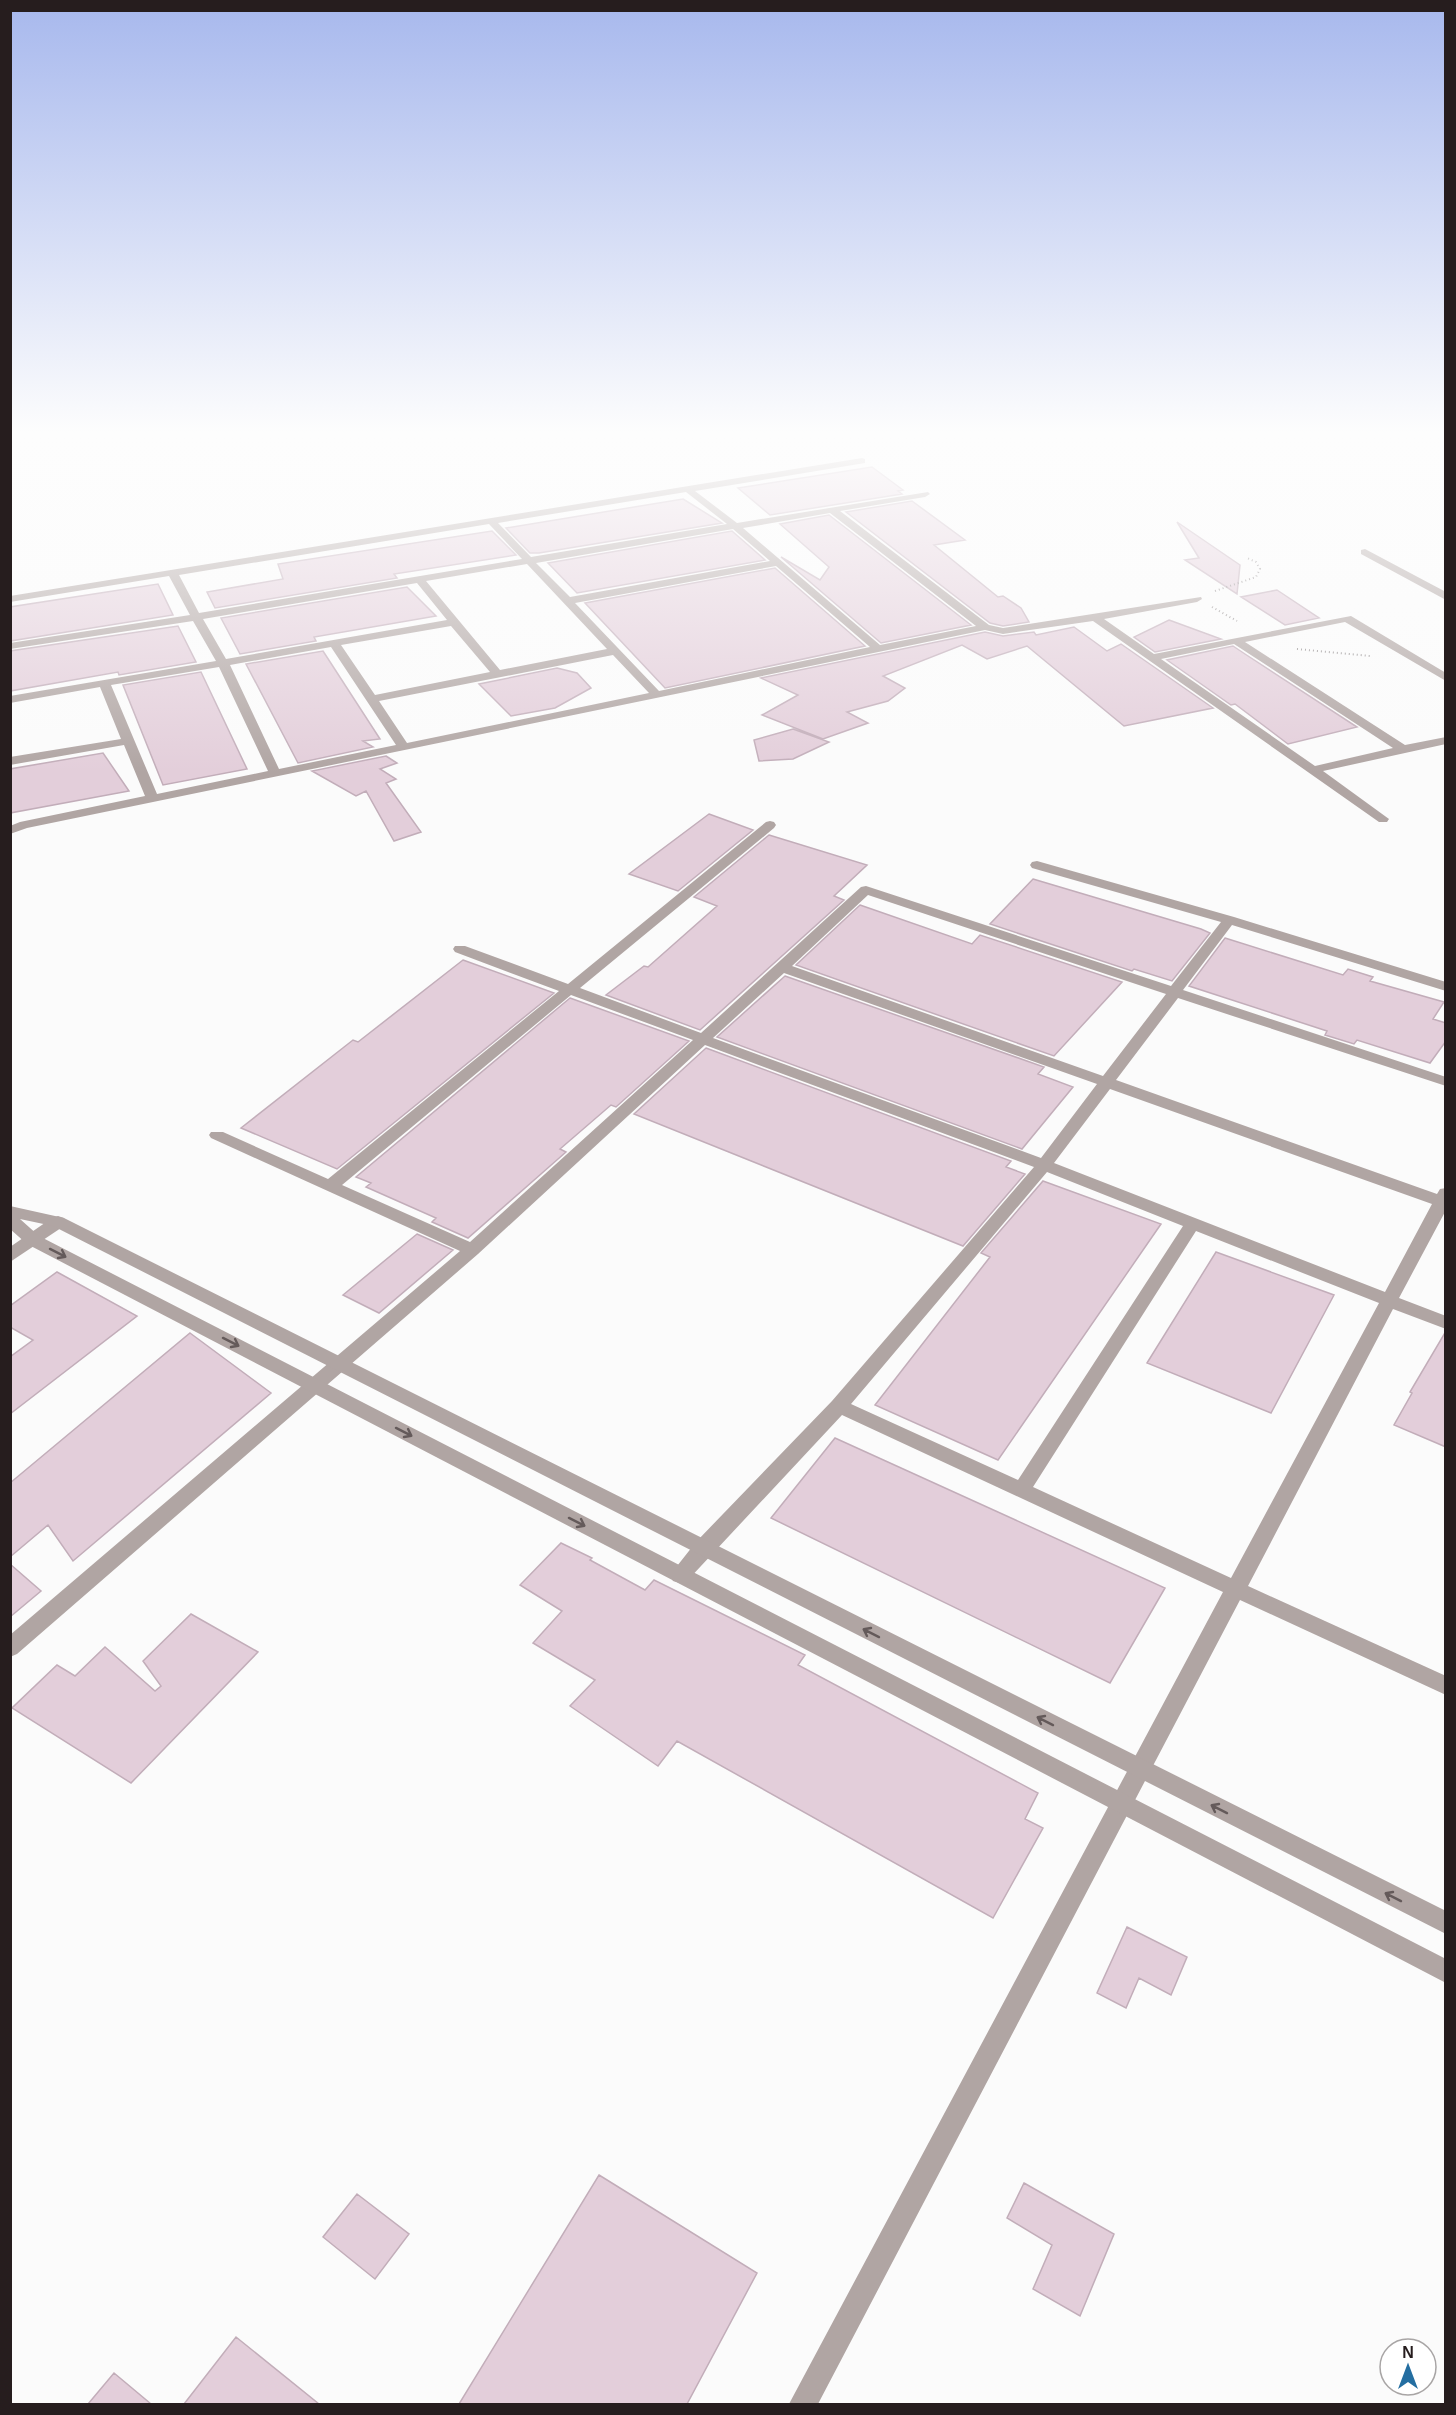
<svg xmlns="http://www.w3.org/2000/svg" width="1456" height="2415" font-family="Arial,sans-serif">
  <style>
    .building { fill: #e3ceda; stroke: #c2adb9; stroke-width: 1.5 }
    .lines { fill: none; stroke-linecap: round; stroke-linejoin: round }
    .path { stroke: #938e8f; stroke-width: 2; stroke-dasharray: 1 3; stroke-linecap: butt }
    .minor { fill: #b0a5a3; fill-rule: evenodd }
    .tertiary { fill: #b0a5a3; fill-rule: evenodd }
    .oneway { stroke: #645a5a }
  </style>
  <rect width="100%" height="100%" fill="#fbfbfb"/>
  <path class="building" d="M872,467l31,23 -5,1 4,3 -132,21 -32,-27z
    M683,499l39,24 -183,30h-9l-24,-25z
    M912,501l53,39 -31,5 64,52 5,-1 18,12 8,14 -26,4 -13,-3 -144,-111z
    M829,515l142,110 -90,18 -100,-86 39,23 9,-13 -49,-43z
    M1177,522l63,43 -3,29 -52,-34 14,-2z
    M492,531l24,24 -122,19 3,4 -182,30 -8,-16 76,-13 -5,-15z
    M732,531l33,29 -188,33 -29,-30z
    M775,568l90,78 -200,42 -80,-85z
    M158,584l15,31 -163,26v-34z
    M407,587l29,29 -122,21 2,4 -76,13 -19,-36z
    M1277,590l42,28 -34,7 -44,-28z
    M1169,620l52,19 -66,13 -21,-15z
    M178,626l18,36 -77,13 -1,-3 -108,19v-40z
    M1074,627l33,24 14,-7 92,64 -89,18 -97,-80 -40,13 -25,-14 -79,31 22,12 -17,13 -41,11 21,11 -45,16 -61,-24 36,-20 -37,-17 224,-46 18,4 31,-4 2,3z
    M1233,646l12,8 112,73 -69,17 -53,-40 -4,1 -64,-45z
    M323,651l57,88 -17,2 10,6 -75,16 -52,-99z
    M557,668l20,5 14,15 -36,20 -44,8 -32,-32z
    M201,672l46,97 -84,16 -40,-100z
    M793,729l36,13 -36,17 -34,2 -5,-21z
    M103,753l26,38 -119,22v-44z
    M386,756l11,7 -17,6 16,10 -10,4 35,49 -27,9 -28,-50 -10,5 -44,-25z
    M709,814l44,16 -75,61 -49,-17z
    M769,835l98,30 -33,31 10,4 -144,130 -94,-35 38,-29 4,1 69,-61 -23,-9z
    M1033,879l168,50 9,4 -38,48 -38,-12 -2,2 -142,-47z
    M860,905l112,39 8,-9 142,47 -68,74 -258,-91z
    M1225,938l118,37 5,-6 25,8 -3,4 74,21 -11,17 13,4v18l-16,22 -73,-23 -3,4 -29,-9 2,-4 -138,-45z
    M463,960l91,33 -217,176 -96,-41 112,-88 5,2z
    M785,976l259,91 -6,7 35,13 -51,62 -305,-112z
    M570,998l119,43 -73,66 -5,-2 -51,44 6,3 -98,86 -36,-16 4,-4 -70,-31 5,-4 -15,-6z
    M706,1048l305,113 -5,6 19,7 -62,72 -329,-132z
    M1043,1181l118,43 -163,236 -123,-55 115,-148 -9,-4z
    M417,1234l36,16 -74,63 -36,-18z
    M1216,1252l118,43 -63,118 -124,-50z
    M57,1272l80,44 -127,98v-57l23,-17 -23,-13v-21z
    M1446,1331v116l-52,-22 18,-32 -2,-1z
    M190,1333l81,60 -198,168 -25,-36 -38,32v-74z
    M835,1438l330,150 -55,95 -339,-165z
    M561,1543l31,15 -2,2 55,30 9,-10 151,75 -7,10 240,128 -13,26 18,9 -50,90 -316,-177 -19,25 -88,-60 25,-26 -62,-37 29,-32 -42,-26z
    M10,1564l31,27 -31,26z
    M191,1614l67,38 -127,131 -119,-75 45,-43 18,11 30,-29 50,44 6,-5 -18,-25z
    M1127,1927l60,30 -16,38 -32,-17 -13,30 -29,-15z
    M599,2175l158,98 -70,131h-228z
    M1024,2183l90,51 -34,82 -47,-27 19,-44 -45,-27z
    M357,2194l52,40 -34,45 -52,-42z
    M236,2337l83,67h-135z
    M114,2373l37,31h-63z"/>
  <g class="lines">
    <path class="path" d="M1215,591l41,-14 4,-8 -4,-7 -9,-4
      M1212,607l25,14
      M1297,649l73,7"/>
    <path class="minor" d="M862,458l3,1v4l-170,28 42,32 191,-31 2,2 -5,3 -85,14 149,114 14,3 198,-31 1,2 -5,3 -93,17 50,35 197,-38 95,57v8l-101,-59 -100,20 160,103 41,-8v7l-123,27 66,48 -2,3h-8l-286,-201 -90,13 -18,-4 -958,198 -17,6v-8l10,-4 125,-26 -21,-51 -114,20v-8l111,-18 -21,-52 -90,16v-7l206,-35 -23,-40 -183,28v-6l180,-28 -21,-39 -159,26v-6zM686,492l41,32 -196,33 -33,-34zM830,513l146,113 -96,19 -137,-117zM489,524l33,35 -323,54 -20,-38zM733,529l37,32 -200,36 -34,-34zM527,564l80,85 -107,21 -74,-89zM776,566l94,81 -211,44 -84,-88zM417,583l30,37 -221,39 -23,-40zM451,626l39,46 -115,23 -34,-50zM1234,644l159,104 -78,18 -154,-107zM331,647l65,98 -117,24 -49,-104zM613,655l36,38 -242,50 -28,-42zM219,667l49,104 -111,23 -46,-109z
      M1365,549l81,43v8l-85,-46v-4z
      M770,821l4,1 2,3 -2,3 -194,160 121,45 160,-146 5,-1 305,100 50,-64 -189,-54 -2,-3 2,-3 5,-1 197,56 212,65v9l-214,-66 -49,65 263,87v9l-268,-88 -62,82 321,114 3,-5 6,-1v22l-47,88 47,18v13l-53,-20 -145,277 198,90v19l-206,-95 -422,804h-29l434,-812 -381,-177 -155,166 -7,2 -7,-2 -3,-6 26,-33 136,-141 202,-234 -329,-122 -227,209 -461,400 -7,3v-22l450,-384 -249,-113 -2,-3 2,-3h12l105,47 231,-188 -104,-39 -2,-3 2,-3h10l103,38 198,-162zM868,895l298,99 -63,82 -311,-110zM784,973l313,111 -56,74 -328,-120zM571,995l122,45 -223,202 -128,-57zM1110,1089l322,115 -47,88 -331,-129zM1047,1172l136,54 -165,254 -167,-76zM1196,1231l183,72 -148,275 -198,-91z
      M58,1216l6,2 2,4 -2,4 -54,36v-15l42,-29z"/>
    <path class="tertiary" d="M10,1206l54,12 1382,693v23l-1393,-708 -33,-7 19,17 1407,723v24l-1419,-739 -17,-15z"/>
  </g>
  <defs><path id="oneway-shaft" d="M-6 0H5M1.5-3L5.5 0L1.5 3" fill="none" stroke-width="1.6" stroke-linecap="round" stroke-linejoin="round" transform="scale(1.5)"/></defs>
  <g class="oneway">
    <use href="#oneway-shaft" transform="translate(58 1253) rotate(27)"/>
    <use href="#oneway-shaft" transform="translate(231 1342) rotate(27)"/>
    <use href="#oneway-shaft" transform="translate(404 1432) rotate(27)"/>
    <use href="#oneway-shaft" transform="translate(577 1522) rotate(27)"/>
    <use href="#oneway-shaft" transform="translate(871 1633) rotate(-153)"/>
    <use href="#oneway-shaft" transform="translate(1045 1721) rotate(-153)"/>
    <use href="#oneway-shaft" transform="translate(1219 1809) rotate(-153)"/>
    <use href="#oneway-shaft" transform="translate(1393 1897) rotate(-153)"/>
  </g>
  <linearGradient id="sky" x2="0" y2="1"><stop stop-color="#a7b8ed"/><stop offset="0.56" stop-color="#fdfdfd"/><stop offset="1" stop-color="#fdfdfd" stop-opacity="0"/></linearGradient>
  <rect width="1456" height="773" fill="url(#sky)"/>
  <rect width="1456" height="2415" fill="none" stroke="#261d1e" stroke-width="24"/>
  <g transform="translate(1408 2367)"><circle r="28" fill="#ffffff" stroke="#a8a5a5" stroke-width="1.5"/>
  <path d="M0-4.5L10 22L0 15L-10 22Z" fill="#246ea1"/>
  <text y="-9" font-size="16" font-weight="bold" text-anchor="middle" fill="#261d1e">N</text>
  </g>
</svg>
